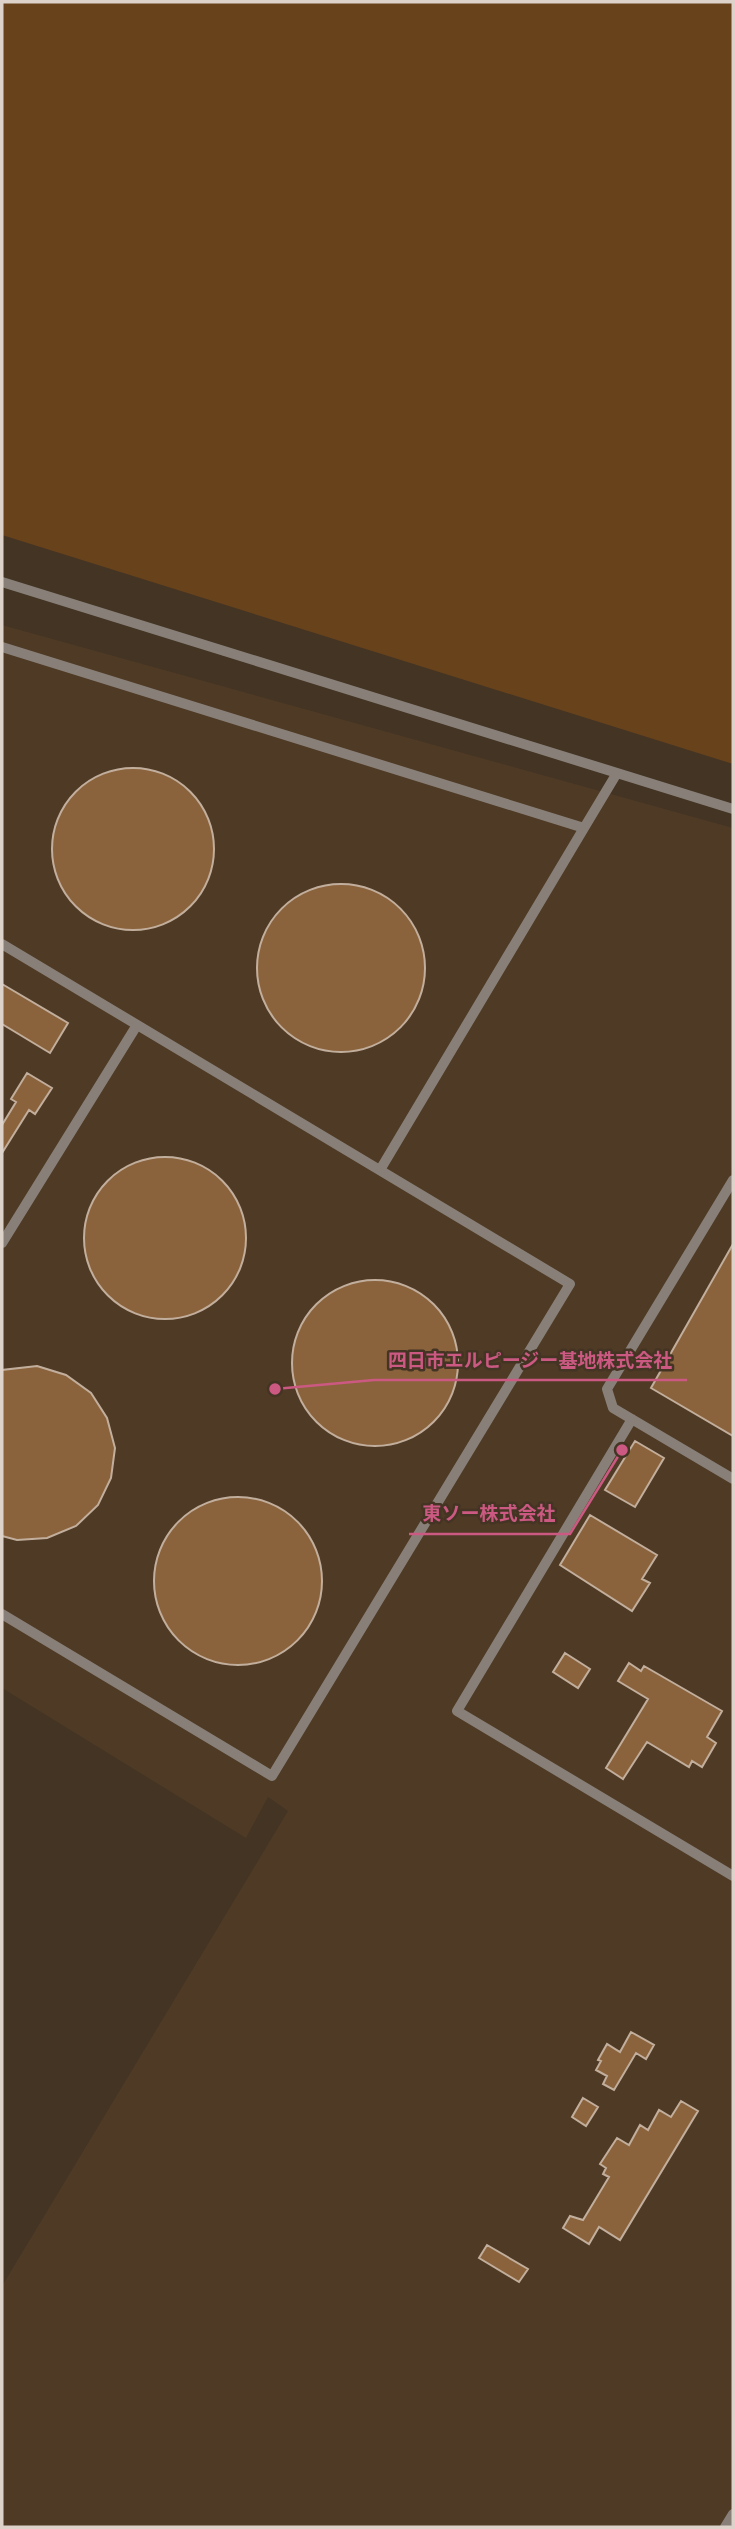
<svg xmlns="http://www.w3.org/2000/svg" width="735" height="2529" font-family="Montserrat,'Noto Sans JP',sans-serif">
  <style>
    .built { fill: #4f3a25 }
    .water { fill: #67421b }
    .building { fill: #8a633d; stroke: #c2ae9c; stroke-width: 2 }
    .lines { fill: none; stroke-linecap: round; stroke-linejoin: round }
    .lane { stroke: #888078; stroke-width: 10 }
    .leader { fill: none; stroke: #cb5982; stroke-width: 2.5 }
    .callout-dot { fill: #cb5982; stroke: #443424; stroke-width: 2.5 }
    .callout-label { font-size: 19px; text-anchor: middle; font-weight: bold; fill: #cb5982; stroke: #443424; stroke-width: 5; stroke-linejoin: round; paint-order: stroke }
  </style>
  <rect width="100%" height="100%" fill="#443424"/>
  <path class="built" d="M2,625l731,203v1699h-731v-241l286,-475 -20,-14 -22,41 -244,-150z"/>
  <path class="water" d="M2,2h731v762l-731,-229z"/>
  <path class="building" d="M52 849a81 81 0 1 1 162 0a81 81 0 1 1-162 0Z
    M257 968a84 84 0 1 1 168 0a84 84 0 1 1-168 0Z
    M2,984l66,39 -18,30 -48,-29z
    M27,1073l25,15 -17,26 -6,-4 -27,43v-28l14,-23 -5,-3z
    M84 1238a81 81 0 1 1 162 0a81 81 0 1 1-162 0Z
    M733,1244v192l-82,-48z
    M292 1363a83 83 0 1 1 166 0a83 83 0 1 1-166 0Z
    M37,1366l29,9 25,18 16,25 8,30 -4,30 -13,27 -22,21 -29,12 -30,2 -15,-4v-166z
    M635,1441l29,17 -29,49 -30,-17z
    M154 1581a84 84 0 1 1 168 0a84 84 0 1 1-168 0Z
    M590,1515l67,40 -15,24 8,4 -18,28 -72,-46z
    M565,1653l25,16 -12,19 -25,-16z
    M629,1663l12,8 3,-5 78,45 -15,26 9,6 -14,24 -10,-6 -3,6 -42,-25 -24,37 -17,-11 42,-69 -30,-18z
    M631,2032l23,13 -8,14 -10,-6 -22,37 -11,-6 4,-8 -11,-6 5,-9 -3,-1 9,-16 13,8z
    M583,2098l15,9 -12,19 -14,-9z
    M681,2101l17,10 -78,129 -21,-13 -10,17 -26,-16 7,-12 13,4 26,-43 -6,-3 3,-6 -6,-4 17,-26 12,7 11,-20 8,5 11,-20 12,7z
    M487,2245l41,24 -9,13 -40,-24z"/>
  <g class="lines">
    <path class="lane" d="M2,582l731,227
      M2,647l582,181 -204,342
      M584,828l33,-55
      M2,944l568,340 -298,492 -270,-162
      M733,1180l-126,209 6,19 120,71
      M2,1243l135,-218
      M632,1419l-175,292 276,165
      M725,2527l8,-13"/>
  </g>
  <path class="leader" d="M275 1389L374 1380H687M622 1450L570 1534H409"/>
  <g class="callout-dot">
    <circle cx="275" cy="1389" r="7"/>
    <circle cx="622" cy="1450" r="7"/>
  </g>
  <g class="callout-label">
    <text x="530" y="1367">四日市エルピージー基地株式会社</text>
    <text x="489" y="1520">東ソー株式会社</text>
  </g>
  <rect width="735" height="2529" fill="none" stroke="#ddd3ca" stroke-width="7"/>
</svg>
